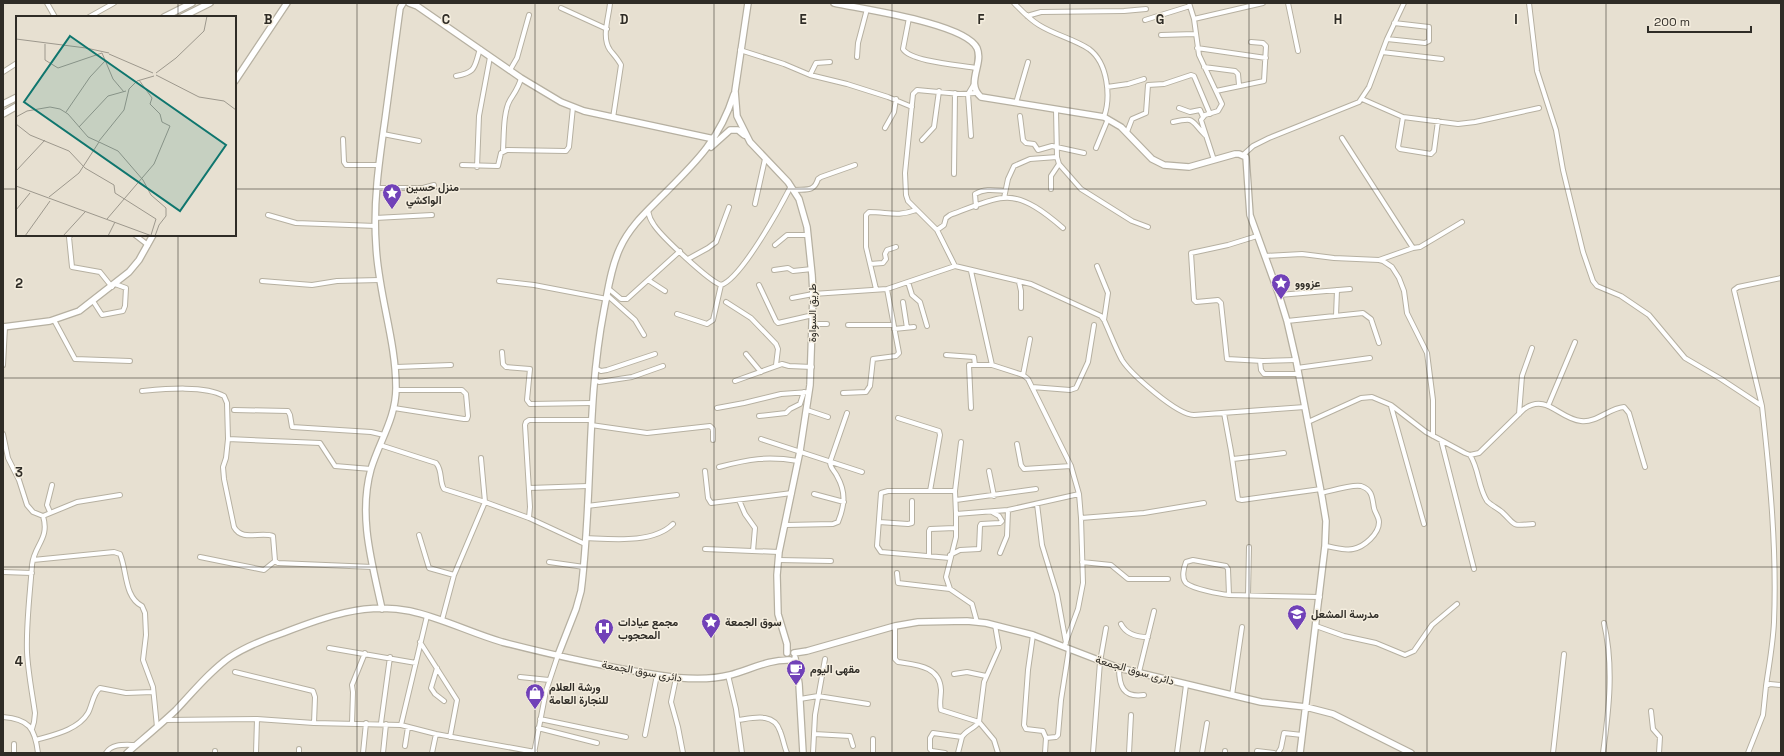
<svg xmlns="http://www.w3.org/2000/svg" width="1784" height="756" font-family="'Space Grotesk',Vazirmatn,sans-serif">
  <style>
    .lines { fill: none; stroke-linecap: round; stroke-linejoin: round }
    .street-casing { stroke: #b6b0a1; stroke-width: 6 }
    .secondary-casing { stroke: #b6b0a1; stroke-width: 8 }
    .street { stroke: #fff; stroke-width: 4 }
    .secondary { stroke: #fff; stroke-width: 5.5 }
    .grid { fill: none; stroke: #2f2c26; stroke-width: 1; stroke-opacity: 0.55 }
    .labels { text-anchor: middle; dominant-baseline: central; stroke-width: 3; stroke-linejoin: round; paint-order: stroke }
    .poi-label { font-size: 11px; font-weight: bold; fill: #2f2c26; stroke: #f4edde; text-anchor: start }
    .street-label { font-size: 11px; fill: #2f2c26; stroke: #f4edde }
    .inset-road { fill: none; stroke: #9d988d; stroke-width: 1 }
    .view { fill: #0f766e; fill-opacity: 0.15; stroke: #0f766e; stroke-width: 2 }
    .inset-edge { fill: none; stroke: #2f2c26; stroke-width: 2 }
    .grid-label { font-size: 13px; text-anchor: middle; font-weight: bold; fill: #2f2c26; stroke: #f4edde; stroke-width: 3; stroke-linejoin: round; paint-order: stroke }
  </style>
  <rect width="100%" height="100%" fill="#e7e0d1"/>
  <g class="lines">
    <defs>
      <path id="street" d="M47,3l8,14
        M610,3c-1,14 -9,34 0,47 4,5 8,9 11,15l-8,53
        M1014,3c8,8 15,16 25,22 16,10 35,14 50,24 19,14 22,48 15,68
        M1189,3l5,16 5,36 23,49 -4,7 -13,4 -4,5 13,40
        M1288,3l10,48
        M1529,3l8,68 19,59 7,40 20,82 10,29 4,5 24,10 28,19 36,43 36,21 41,27 -28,-116 4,-3 43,-9
        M561,8l46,21
        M1027,16l14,-4 83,-1 22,-2
        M89,17l25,-14
        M909,18l-6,31c8,13 58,16 74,19
        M1194,19l69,-16
        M1145,20l45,-14
        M1161,35l34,-1
        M1387,39l38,4 4,-2v-14l-35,-4
        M1197,48l69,10
        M740,50l44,14 26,11 37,9 41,13 24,10
        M1382,52l60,7
        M857,57l1,-14 9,-34
        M1204,67l31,4 3,3 1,11
        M510,70l7,-12 12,-43
        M3,72l14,-9
        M810,75l6,-12 14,-1
        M456,76c21,-4 18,-9 24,-27
        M1107,87l21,-3 16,-5
        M1216,91l48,-10 2,-35 -3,-3 -12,-1
        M1362,99l41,18 55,7 17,-2 64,-14
        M1016,103l12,-41
        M1179,108l11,4 10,-2 3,7
        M1056,110l1,47 2,7 22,25 51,32 16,6
        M1020,116l3,24 3,3 8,1 4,6 14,-4 32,7
        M1403,117l-5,30 2,2 31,5 3,-3 4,-30
        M1173,122c23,-5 17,-2 32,13
        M885,128l9,-16 2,-13
        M1127,132l5,-13 14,-6 2,-28 16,-1 27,-9 3,1 16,38
        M383,134l36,7
        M971,136l-3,-42 6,-10
        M1342,138l71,110
        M343,139l1,23 2,3h32
        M922,140l12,-13 5,-36
        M1096,148l12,-29
        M503,150c1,-14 0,-38 7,-50 5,-8 9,-13 11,-22
        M1243,155l10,-9 16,-8 90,-36 10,-15 18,-48 17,-36
        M462,165l36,1 3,-13 6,-3 59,1 3,-4 4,-40
        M477,167l2,-51 11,-59
        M954,174l1,-81
        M376,188h47l11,-3
        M1051,189v-13l8,-12
        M794,190c13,-1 20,2 24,-11l3,-2 34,-12
        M1004,198l4,-19 6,-13 16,-7 27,-2
        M755,204l10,-45
        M976,207l-1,-13c10,-6 19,-4 30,-3
        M648,211c1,5 3,10 6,14 8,12 55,56 67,60
        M268,215l28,8 80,3
        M375,218l57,-3
        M937,230l7,-5 2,-7 4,-3c14,-5 39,-16 53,-17 21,-3 45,17 60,30
        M71,235l-2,2 3,30 28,5 12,15
        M135,235l13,10
        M1257,236l-29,9 -37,8 3,47 2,2 22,-2 3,3 6,56 36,2 33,-1
        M775,245l12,-10h21
        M1265,256l37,-2 32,4 45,2 4,1 9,6 7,11 5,13 3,22 20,40 6,47v36
        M688,259l20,-11 8,-6 13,-35
        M1379,260l34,-12 7,-1 42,-25
        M870,264l13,-1 3,-4 -1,-5 2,-4 9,-3
        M955,266l-18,-36 -29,-29 -2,-6 -1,-22 8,-79 4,-4 43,4 16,-1
        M1097,266l11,27 -4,27
        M774,270l14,-2 5,3 19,-2
        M971,271l21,94 31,10 5,4 43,87 8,28 2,24 2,65 -5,26 -14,38
        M648,280l17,11
        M262,281l50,4 25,-4 43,-1
        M499,281l35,4 73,14
        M908,282l4,13 8,7 7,24
        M1019,282l2,9v17
        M721,285c20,-6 60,-79 70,-99
        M759,285l17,36 2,2 35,-8
        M609,289l12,10h6l53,-48
        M876,289l-10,-42v-32l3,-3c19,0 28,5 47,-2
        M607,295l28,25 9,15
        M1279,295l71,-6
        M792,298l21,-4 74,-5 68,-23 76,18 70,32 3,4c6,13 11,27 18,40 9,14 55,55 72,55l111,-8
        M93,301l9,14 21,-4 2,-5 1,-18 -11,-4
        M726,302l25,16 25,26 2,5 -2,16
        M903,302l4,26
        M677,314l30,10 6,-4 8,-35
        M1336,316l1,-26
        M54,320l21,39 55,2
        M1287,321l76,-8 8,6 8,24
        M813,324h14
        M848,325h45
        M894,329l20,-2
        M502,352l1,12 3,3 24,2 -3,31 3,4 62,-1
        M746,354l15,18
        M946,355l28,2 1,8
        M1260,361l1,9 3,4h34
        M3,365l2,-38
        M396,367l55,-2
        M595,368l6,3 6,-1 48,-16
        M1297,368l73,-10
        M1023,375l7,-36
        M594,380l5,2 33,-5 31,-11
        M735,381l47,-17 7,2 23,1
        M1032,387l38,3 6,-2 12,-26 6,-37
        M142,391c22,-2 63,-6 82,5l3,7 1,36 -2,19 -3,9 1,12 10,48c8,15 27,4 39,9l2,25 3,2 95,4
        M843,393l23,-1 4,-6 3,-27 23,-3 3,-3 -12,-64
        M1391,406l33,118
        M1548,406l27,-64
        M1762,406c8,72 15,144 12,216 -1,22 -5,43 -8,64
        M394,408l70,11h3l1,-3 -2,-22 -4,-4h-66
        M717,408l27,-5 37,-9 28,-2
        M971,408l-2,-43h23
        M234,410l54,1 2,4 2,12 79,5 13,3
        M807,410l21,7
        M1224,413l7,38 7,48 4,1 79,-11
        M1519,414l3,-38 10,-28
        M759,416l27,-3 4,-4 10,-5 4,-12
        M898,418l41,13 1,4 -10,56
        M1308,422l53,-24 11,-1 19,8 35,27 39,21 5,2 9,-2 45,-44c23,-16 35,10 57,12 16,2 28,-13 43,-14l5,6 16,54
        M591,425l56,8 63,-7 3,3v11
        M3,434l5,24 11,22 8,25 6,7 10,4c7,23 -9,29 -11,49 -2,29 -6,58 -5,87 1,20 5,40 8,61l-1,9 -2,7
        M228,439l92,4 15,23 36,3
        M761,439l101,33
        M1441,440l33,129
        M1017,444l4,21 3,4 47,-3
        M380,445l56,18c7,8 3,18 8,26l41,13 -4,-44
        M1470,455c9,14 8,32 17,46 4,4 10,7 15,11 15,14 8,14 31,12
        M1233,459l51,-6
        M719,467c30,-8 48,-11 79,-6
        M705,471l3,27 3,5 81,-10
        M989,471l5,25
        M529,488l59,-2
        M1321,493c10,-2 31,-9 40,-7 12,4 11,12 13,22 1,5 5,9 5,14 0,12 -15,25 -26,27 -9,2 -19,-2 -28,-3
        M814,494l30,8
        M739,500l6,14 10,14 -2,23
        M956,500l80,-11
        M1037,504l5,41 15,49 9,49
        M587,506l90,-11
        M50,512l-3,-7 5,-20
        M956,514l-1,-23 6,-49
        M43,516l34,-14 43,-7
        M529,518l56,26
        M1081,518l63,-5 60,-10
        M879,522l29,2 4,-1v-22
        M786,525l47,-1 5,-2c7,-17 8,-30 -1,-46 -3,-6 -7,-8 -7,-14l17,-49
        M419,535l10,33 25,7
        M586,538c25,1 67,6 87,-14
        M705,549l74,3
        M1000,553l7,-17 1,-26
        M950,555l10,-5 19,-1 1,-23 1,-2 19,-1 2,-2 -3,-5 -7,-4
        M929,556v-25l1,-2 25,-1
        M200,557l64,13 11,-9
        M950,558l-69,-6 -4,-6 4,-53 7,-2h67
        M33,560l81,-8 6,2c7,16 4,43 22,52l3,7 1,22 -3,25 10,27 4,40
        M778,560l53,1
        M549,562l35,5
        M1082,562l29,3 17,14h40
        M3,572l29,1
        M897,573l1,10 52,6
        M1229,595l-1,-26 -2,-3 -33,-6 -7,2c-2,5 -5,16 0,21 7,6 34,11 43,12l91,2
        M1248,595l1,-48
        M442,620l12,-45 31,-73 44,16 1,-11 -5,-82 1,-3 3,-2h62
        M977,622l-5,-18 -22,-15 -4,-12 10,-40v-23l52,-4 71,-16
        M1121,624c5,10 16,13 27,13
        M895,626v33l3,3c19,3 42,4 43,28 0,7 -2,14 0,20l38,12 15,18 4,13
        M1316,626l28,10 32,7 29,12 9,-4 18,-26 25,-21
        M1033,635l-5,35 -4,55 2,4 17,2 3,7 -1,15
        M420,642l37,58 -7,37
        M329,648l87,15
        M437,668l-6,20 4,6 9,7
        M1119,668c0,18 4,30 25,27
        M235,672l78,19 2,6 -1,26
        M1139,672l15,-61
        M954,674l13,-2 19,4
        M728,675l8,34 6,44
        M520,677l29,3
        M676,678l-5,24 7,25 5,26
        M1232,695l10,-68
        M800,699l18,-3 50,8
        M1651,711l2,18 7,8 -1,16
        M3,717c26,2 32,11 35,36
        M540,719l86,18
        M166,720l91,-1 57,4 87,2 35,9 99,18
        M738,720c15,-2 36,-8 42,11 3,7 4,15 7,22
        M381,723l9,-66
        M352,724l1,-32 -1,-7 13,-32
        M401,725l26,-109
        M538,728l59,15
        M814,734l36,2 3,10
        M645,735l12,-60
        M962,737c4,-7 12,-8 17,-15l5,-40 15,-34 -4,-23
        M1046,738l10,-1 2,-2 3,-35 8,-51
        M873,739v14
        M36,740c17,-5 42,-10 52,-27 4,-7 5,-20 12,-25l26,5 27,-1
        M14,744v9
        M405,746l3,-19
        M1257,751l17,2
        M106,753c6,-10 19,-8 30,-8
        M215,753v-2
        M256,753l1,-34
        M299,753v-4
        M363,753l3,-30
        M383,753l3,-29
        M432,753l4,-19
        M534,753l12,-62 12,-36
        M813,753l2,-38 10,-56
        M945,753l-13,-2 -2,-2v-11l3,-5 29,4 -4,16
        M1093,753l7,-91 6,-34
        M1129,753l2,-38
        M1177,753l9,-68
        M1202,753l5,-30
        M1225,753v-2
        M1278,753l3,-5 3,-15 18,2
        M1553,753l11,-99
        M1603,753c6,-44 11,-86 1,-130
        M1748,753l15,-38 3,-29 4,-2 11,1"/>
      <path id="secondary" d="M409,3l8,3 104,72 40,24 23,9 130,28
        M748,3l-13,88 2,25 13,26 38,40 11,17 8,28 5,48 1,19 -3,91 -10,66 -21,101 -2,23 1,39 9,30v9
        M834,3c27,6 131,20 143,45 7,16 -12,35 4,49l123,20 17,10 31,32 12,6 25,2 46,-13h4l7,3 4,58 29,80 8,26 9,39 26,137 4,24 -1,25 -25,207
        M164,17l28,-14
        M182,17l28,-14
        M235,81l52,-78
        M3,104l14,-7
        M3,114l14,-8
        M711,147l19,-17h8l6,5
        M3,327l47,-6 29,-10 50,-39 10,-12 14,-25
        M382,609c-10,-46 -24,-93 -11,-140 8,-27 25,-51 25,-81 0,-48 -18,-95 -20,-143 -3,-42 3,-83 9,-125 5,-37 10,-75 15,-112l3,-5
        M794,653l13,-2 88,-25 23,-4 49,-1 19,2 47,12 86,33 142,34 45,5 27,7 78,39
        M558,655l18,-46 5,-18c12,-94 5,-188 23,-281 4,-20 7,-43 16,-62 9,-20 24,-34 39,-49 34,-34 60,-57 75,-105
        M795,658l4,26 4,69
        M127,753c16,-14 33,-28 49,-43 17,-18 34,-39 54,-53 17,-11 35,-18 53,-24 41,-16 82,-31 127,-22 32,7 61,22 92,31 51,13 104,25 156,33 24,4 48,6 72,0 19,-5 40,-16 60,-15"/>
    </defs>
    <use href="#street" class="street-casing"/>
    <use href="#secondary" class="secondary-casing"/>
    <use href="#street" class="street"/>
    <use href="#secondary" class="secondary"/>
  </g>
  <path class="grid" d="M178,3v14M357,3v750M535,3v750M714,3v750M892,3v750M1070,3v750M1249,3v750M1427,3v750M1606,3v750M3,189h14M235,189h1546M178,235v518M3,378h1778M3,567h1778"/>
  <defs>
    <symbol id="sight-pin" viewBox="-11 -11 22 30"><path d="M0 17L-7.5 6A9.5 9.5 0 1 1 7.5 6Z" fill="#7141b8" stroke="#f4edde"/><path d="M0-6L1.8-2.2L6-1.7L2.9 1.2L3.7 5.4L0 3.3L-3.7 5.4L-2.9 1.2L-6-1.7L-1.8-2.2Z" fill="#fff"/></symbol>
    <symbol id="school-pin" viewBox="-11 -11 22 30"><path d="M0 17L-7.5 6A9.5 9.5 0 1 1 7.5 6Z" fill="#7141b8" stroke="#f4edde"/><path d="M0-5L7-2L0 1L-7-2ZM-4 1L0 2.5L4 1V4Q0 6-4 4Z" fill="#fff"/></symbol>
    <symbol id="hospital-pin" viewBox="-11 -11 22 30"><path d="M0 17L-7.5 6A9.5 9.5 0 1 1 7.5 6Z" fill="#7141b8" stroke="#f4edde"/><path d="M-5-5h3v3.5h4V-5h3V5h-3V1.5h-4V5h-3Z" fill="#fff"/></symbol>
    <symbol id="cafe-pin" viewBox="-11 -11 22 30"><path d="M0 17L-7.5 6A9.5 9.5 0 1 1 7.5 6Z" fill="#7141b8" stroke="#f4edde"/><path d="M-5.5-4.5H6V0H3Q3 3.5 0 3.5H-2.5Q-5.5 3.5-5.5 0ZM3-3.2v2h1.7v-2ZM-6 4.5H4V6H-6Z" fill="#fff"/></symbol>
    <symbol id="shop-pin" viewBox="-11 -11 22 30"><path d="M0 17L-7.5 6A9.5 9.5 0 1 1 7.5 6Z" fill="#7141b8" stroke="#f4edde"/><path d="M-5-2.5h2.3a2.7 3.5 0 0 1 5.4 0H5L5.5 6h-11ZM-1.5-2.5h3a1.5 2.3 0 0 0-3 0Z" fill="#fff"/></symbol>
  </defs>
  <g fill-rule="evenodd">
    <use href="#sight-pin" x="381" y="182" width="22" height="30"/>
    <use href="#sight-pin" x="1270" y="272" width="22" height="30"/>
    <use href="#school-pin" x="1286" y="603" width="22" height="30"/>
    <use href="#sight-pin" x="700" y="611" width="22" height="30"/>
    <use href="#hospital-pin" x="593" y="617" width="22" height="30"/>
    <use href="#cafe-pin" x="785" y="658" width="22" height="30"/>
    <use href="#shop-pin" x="524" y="682" width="22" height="30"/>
  </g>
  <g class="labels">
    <g class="poi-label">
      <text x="406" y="187">منزل حسين<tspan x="406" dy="13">الواكشي</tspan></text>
      <text x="1295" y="283">عزووو</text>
      <text x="1311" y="614">مدرسة المشعل</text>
      <text x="618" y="622">مجمع عيادات<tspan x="618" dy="13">المحجوب</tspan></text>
      <text x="725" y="622">سوق الجمعة</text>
      <text x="810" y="669">مقهى اليوم</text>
      <text x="549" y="687">ورشة العلام<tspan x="549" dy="13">للنجارة العامة</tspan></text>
    </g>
    <g class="street-label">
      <text transform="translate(812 313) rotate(-90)">طريق السواوة</text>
      <text transform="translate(1135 670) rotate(16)">دائرى سوق الجمعة</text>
      <text transform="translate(642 671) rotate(10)">دائرى سوق الجمعة</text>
    </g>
  </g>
  <g transform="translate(16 16)">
    <rect width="220" height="220" fill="#e7e0d1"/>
    <path class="inset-road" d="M0,23l70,9 23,5M29,28v16l13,8 44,-15 11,26 11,13M93,38l44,19M140,57l20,-15 28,-27 3,-15M140,59l43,22 25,4 12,9M50,96l24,-35 15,-16M0,101l11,-6 23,-4 10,2 8,5 20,23 11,5M0,108l14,11 39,16 16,17 29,17 1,8 41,26 -5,16M63,111l29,-31 18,-5M83,125l25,-31 5,-21 8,-8 17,-5M83,126l19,9 25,29 8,15 15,13v8l-7,9 -4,11M0,155l29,-31M0,170l136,50M33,181l30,-24 20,-31M0,194l14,-17M91,203l47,-55 16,-38 -8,-4 -2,-8 -10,-10 2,-6 -13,-18M9,220l25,-35M47,220l22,-24M92,220l7,-14"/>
    <path class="view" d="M54,20l156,109 -46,66 -156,-109z"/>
    <rect width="220" height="220" class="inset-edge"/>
  </g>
  <g class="grid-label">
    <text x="268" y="24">B</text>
    <text x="446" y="24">C</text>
    <text x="624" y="24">D</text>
    <text x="803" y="24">E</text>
    <text x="981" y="24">F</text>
    <text x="1160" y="24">G</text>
    <text x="1338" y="24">H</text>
    <text x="1516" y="24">I</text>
    <text x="19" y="288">2</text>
    <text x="19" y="477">3</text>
    <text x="19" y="666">4</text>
  </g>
  <rect width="1784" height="756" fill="none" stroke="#2f2c26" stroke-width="8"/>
  <path d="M1648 26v6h103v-6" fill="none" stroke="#2f2c26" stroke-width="2"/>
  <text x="1654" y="26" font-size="12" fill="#2f2c26" stroke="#f4edde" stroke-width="3" paint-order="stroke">200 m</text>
</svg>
